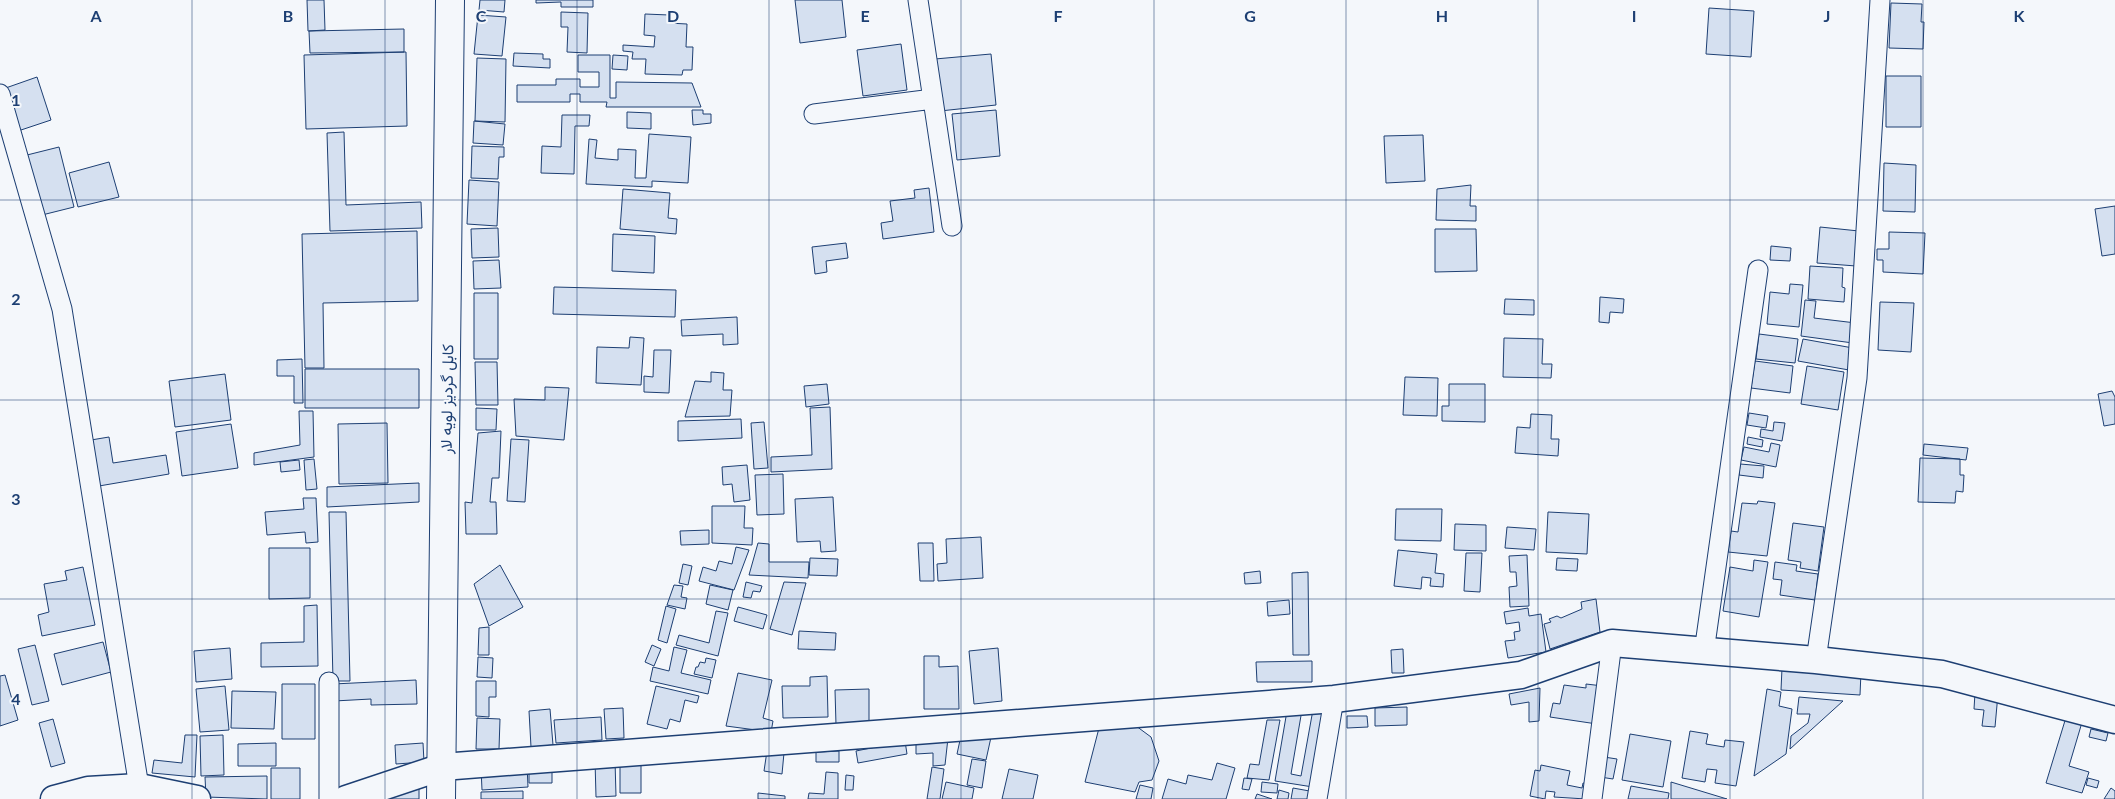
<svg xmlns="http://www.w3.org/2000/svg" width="2115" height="799" font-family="Lato,Vazirmatn,sans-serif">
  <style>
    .building { fill: #d5e0f0; stroke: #1d3f73 }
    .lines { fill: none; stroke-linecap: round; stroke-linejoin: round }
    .street-casing { stroke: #1d3f73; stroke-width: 21 }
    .secondary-casing { stroke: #1d3f73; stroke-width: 29 }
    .highway-casing { stroke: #1d3f73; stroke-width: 30 }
    .street { stroke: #f4f7fb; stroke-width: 19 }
    .secondary { stroke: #f4f7fb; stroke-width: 26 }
    .highway { stroke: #f4f7fb; stroke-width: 28 }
    .grid { fill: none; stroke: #1d3f73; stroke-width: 1; stroke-opacity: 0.55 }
    .labels { text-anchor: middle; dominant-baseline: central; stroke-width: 4; stroke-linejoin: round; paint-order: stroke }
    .street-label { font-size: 16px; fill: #1d3f73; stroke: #f4f7fb }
    .grid-label { font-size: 16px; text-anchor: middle; font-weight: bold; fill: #1d3f73; stroke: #f4f7fb; stroke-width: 4; stroke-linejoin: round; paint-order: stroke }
  </style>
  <rect width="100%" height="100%" fill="#f4f7fb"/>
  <path class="building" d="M307,0h17l1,30 -17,1z
    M480,0h25l-1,12 -25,-2z
    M536,0h57v7h-32v-5l-25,1z
    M795,0h47l4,37 -46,6z
    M1891,3l31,1 -1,18h3l-1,27 -34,-1z
    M1709,8l45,3 -3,46 -45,-3z
    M561,12l27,1 -1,40 -20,-1 1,-25h-7z
    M645,14l24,1 -1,8 19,1 -1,23h7l-1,23h-9l-1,5 -37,-1 1,-15h-14l1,-7 -10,-1v-6l31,2 1,-11 -11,-1z
    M478,15l28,2 -4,39 -28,-2z
    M404,29v23l-94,1 -1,-22z
    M901,44l6,46 -44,6 -6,-46z
    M406,52l1,74 -101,3 -2,-74z
    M514,53l29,1v5h7v9l-37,-2z
    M991,54l5,51 -56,6 -5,-52z
    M578,55h32v43h6v-16l76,1 9,24h-95l1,-5h-27v-8h-10v8h-53v-17h39v-6h24v8h19v-15h-21z
    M613,55l15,1 -1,14 -15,-1z
    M477,58l29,1 -1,63 -30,-1z
    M1886,76h35v51h-35z
    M37,77l14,43 -39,13 -12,-43z
    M692,110h11v4h8v9l-18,2z
    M996,110l4,46 -43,4 -5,-46z
    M627,112l24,1v16l-24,-1z
    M562,115h28l-1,11h-14l-1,48 -33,-1 1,-27 19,1z
    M474,121l31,3 -2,21 -30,-2z
    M344,132l2,73 75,-3 1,26 -92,3 -3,-98z
    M649,134l42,3 -3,46 -36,-2v6l-66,-3 3,-45 8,1 -2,18 23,2v-11l18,1 -1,28h11z
    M1423,135l2,46 -39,2 -2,-47z
    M472,146l32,1v10h-5l-1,22 -27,-1z
    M59,147l15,60 -32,8 -15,-60z
    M109,162l10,35 -41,10 -9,-34z
    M1884,163l32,2 -1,47 -32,-1z
    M469,180l30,2 -2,44 -30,-2z
    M1471,185l-1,21h6v15l-40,-1 1,-31z
    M929,188l5,44 -51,7 -2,-16 12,-2 -3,-20 25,-3 -1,-8z
    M623,189l47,4 -2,25 9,1 -1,15 -56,-5z
    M2115,206v48l-13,2 -7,-47z
    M1820,227l39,4 -3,35 -39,-3z
    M498,228l1,29 -27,1 -1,-29z
    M1435,229h41l1,42 -42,1z
    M417,231l1,70 -95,2 1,65h-19l-3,-134z
    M1889,232l36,1 -2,41 -40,-2v-12h-6v-11h12z
    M613,234l42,2 -1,37 -42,-2z
    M846,243l2,15 -22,3 1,11 -12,2 -3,-27z
    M1771,246l20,2 -1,13 -20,-1z
    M499,260l2,28 -27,1 -1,-28z
    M1810,266l33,2 -1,19 3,1 -1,14 -36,-3z
    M1790,284l13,1 -4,42 -32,-3 3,-32 19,2z
    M554,287l122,3 -1,27 -122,-3z
    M474,293h24v66h-24z
    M1600,297l24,2 -1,14 -13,-1 -1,11 -10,-1z
    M1505,299l29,1v15l-30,-1z
    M1805,300l11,1 -2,17 42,5 -3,20 -52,-7z
    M1880,302l34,1 -3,49 -33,-2z
    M737,317l1,27 -15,1v-11l-41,2 -1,-16z
    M1759,334l39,5 -3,24 -39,-4z
    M630,337l14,1 -3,47 -45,-2 1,-36 32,1z
    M1504,338l39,1 -1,25h10l-1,14 -48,-1z
    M1803,339l50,9 -4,22 -51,-9z
    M654,350h17l-2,43 -25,-1v-16l9,1z
    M302,359l1,44h-9v-27h-17v-16z
    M1755,361l38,5 -3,27 -39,-5z
    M475,362h22l1,43h-22z
    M1807,366l37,6 -6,38 -37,-6z
    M305,369h114v39h-114z
    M711,372l13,1 -1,17h9l-2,26 -45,1 10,-36 16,1z
    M225,374l6,46 -56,7 -6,-46z
    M1405,377l33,1 -1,38 -34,-1z
    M827,384l2,20 -23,3 -2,-21z
    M1449,384h36v38l-43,-1v-15h7z
    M545,387l24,1 -5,52 -48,-4 -2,-37 31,1z
    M2112,391l3,6v27l-11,2 -6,-32z
    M830,407l2,62 -61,3v-15l41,-2 -2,-47z
    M476,408l21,1 -1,21h-20z
    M299,411h14l1,46 -60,8v-12l46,-8z
    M1749,413l19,3 -2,12 -19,-3z
    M1531,414l21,1 -1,24h8l-1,17 -43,-3 2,-26 13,1z
    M741,419l1,19 -64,3v-20z
    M764,422l4,46 -14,1 -3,-46z
    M1774,422l11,1 -3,18 -22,-4 1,-8 12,2z
    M387,423l1,60 -49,1 -1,-60z
    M231,424l7,44 -56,8 -6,-44z
    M501,431l-2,47h-7l-2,24h6l1,32h-31l-1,-32 7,1 6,-70z
    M109,437l4,26 53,-8 3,19 -70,12 -8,-46z
    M1748,437l15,3 -1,7 -15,-3z
    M511,439l18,1 -4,62 -18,-1z
    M1771,443l9,2 -4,22 -35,-7 3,-13 25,5z
    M1924,444l44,4 -2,12 -43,-5z
    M1920,458l40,1v16h4l-1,17 -7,-1 -1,12 -37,-1z
    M314,459l3,30 -11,1 -2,-30z
    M299,460l1,10 -19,2 -1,-10z
    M1740,464l24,2 -1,12 -24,-3z
    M747,465l3,35 -16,2 -2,-18 -9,1 -1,-18z
    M783,474l1,40 -27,1 -2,-40z
    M419,483v19l-92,5v-20z
    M833,497l3,54 -15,1 -1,-11 -23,1 -2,-43z
    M303,498h13l2,44 -12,1 -1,-11 -38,3 -2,-23 39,-3z
    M1758,501l17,2 -8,53 -39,-4 3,-21 7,1 4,-29 15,1z
    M712,506h33l-1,22h9l-1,17 -40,-2z
    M1396,509h46l-1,32 -46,-1z
    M329,512h17l4,169h-17z
    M1548,512l41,2 -2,40 -41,-2z
    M1793,523l31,4 -6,44 -18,-3 1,-6 -13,-2z
    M1455,524l31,1v26l-32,-1z
    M1507,527l29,2 -2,21 -29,-2z
    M709,530v14l-28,1 -1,-14z
    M981,537l2,41 -45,3 -1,-17 10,-1 -1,-24z
    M758,543l11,1v18h40l-1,16 -59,-3z
    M918,543h15l1,38h-14z
    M736,547l13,3 -15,40 -35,-9 4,-14 13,4 3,-10 13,3z
    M269,548h41v50l-41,1z
    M1398,550l39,4 -2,19 9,1 -1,13 -13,-1 1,-8 -9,-1 -1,12 -27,-3z
    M1466,553h16l-2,39 -16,-1z
    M1527,555l2,51 -19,1 -1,-20 8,-1 -1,-14h-6l-1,-16z
    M810,558l28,1 -1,17 -28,-1z
    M1557,558l21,1 -1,12 -21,-1z
    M1754,560l14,2 -9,55 -36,-6 7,-44 23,4z
    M1775,562l22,3 -1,6 22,3 -3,26 -35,-5 2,-15 -9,-1z
    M683,564l9,2 -4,19 -9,-2z
    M500,565l23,42 -34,19 -15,-42z
    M83,567l12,58 -53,11 -4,-21 11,-3 -5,-28 23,-4 -2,-9z
    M1260,571l1,12 -16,1 -1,-11z
    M1308,572l1,83h-16l-1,-82z
    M746,582l16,4 -2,6 -7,-1 -2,7 -8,-1z
    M784,582l22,1 -14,52 -22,-6z
    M674,585l9,1 -2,11 6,1 -2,11 -18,-4z
    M710,585l23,5 -5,20 -22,-6z
    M1596,599l4,33 -50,17 -6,-25 7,-2 -2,-3 8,-3 4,2 21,-9 -1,-7z
    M1289,600l1,14 -22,2 -1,-14z
    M317,605l1,61 -57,1v-24l43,-1v-36z
    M666,606l10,3 -9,34 -9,-3z
    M738,607l29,8 -4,14 -29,-8z
    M1528,608l1,8 12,-2 5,38 -38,6 -3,-17 10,-1 -1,-8 6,-1 -1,-9 -13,2 -2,-12z
    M716,611l12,2 -10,43 -42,-11 3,-10 30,8z
    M489,627v28h-11l1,-27z
    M799,631l37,2 -1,17 -37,-1z
    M103,642l8,30 -49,13 -8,-31z
    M35,645l14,56 -17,4 -14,-56z
    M652,645l9,4 -7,17 -9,-4z
    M674,647l13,3 -6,23 30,7 -3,14 -58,-13 3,-14 16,4z
    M230,648l2,31 -36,3 -2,-31z
    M998,648l4,53 -28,3 -5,-53z
    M1403,649l1,24h-12l-1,-23z
    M924,656h15v11l19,-1 1,43h-35z
    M478,657l15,1 -1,20 -15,-1z
    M706,658l10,2 -4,18 -18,-4 2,-7h2l2,-5 5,1z
    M1312,661v21h-55l-1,-20z
    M1782,668l79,4 -1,23 -79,-5z
    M738,673l34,7 -9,38 10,3 -2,11 -45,-6z
    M5,675l13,45 -18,6v-50z
    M827,676l1,41 -45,1 -1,-32h28v-9z
    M416,680l1,24 -46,1v-6l-37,2 -1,-17z
    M476,681h20v16h-7v20l-13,-1z
    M282,684h33v55h-33z
    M1586,684l17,2 -6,38 -47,-7 3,-14 7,1 4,-19 22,3z
    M225,686l4,44 -29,2 -4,-43z
    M656,686l43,10 -2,7 -12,-3 -5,22 -10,-3 -3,10 -20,-5z
    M1540,688l-1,33 -10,1v-20l-18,3 -2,-11z
    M869,689v35l-33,1 -1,-35z
    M1767,689l14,3 -2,14 13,3 -6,45 -32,22z
    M232,691l44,1 -2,37 -43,-1z
    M1975,693l23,1 -3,33 -13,-1 2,-16 -10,-1z
    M1799,697l44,4 -53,48 1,-13 17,-13 2,-9h-13z
    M1303,704l-12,70 10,2 13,-72 14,1 -15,82 -38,-6 13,-76z
    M1407,707v18l-32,1v-18z
    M623,708l1,30 -18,1 -2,-30z
    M550,709l3,36 -22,2 -2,-36z
    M2067,714l16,5 -14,47 20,6 -7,21 -36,-10z
    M1347,716h20l1,11 -21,1z
    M601,717l1,23 -46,3 -2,-23z
    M477,718l23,1 -1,30h-23z
    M53,719l12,44 -14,4 -12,-44z
    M1267,720h13l-11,60 -22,-2 3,-14 9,1z
    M1132,723l19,14 8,24 -7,19 -13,2 -4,10 -50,-10 14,-54z
    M993,728l-7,32 -29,-6 5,-23z
    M2091,729l17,4 -2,8 -17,-4z
    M1690,731l18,3 -2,10 18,3 1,-7 19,2 -8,44 -21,-3 2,-13 -10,-1 -2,13 -23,-4z
    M1630,734l41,7 -8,46 -41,-7z
    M185,735h12l-2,42 -43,-4 2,-13 28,3z
    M223,735l1,40 -23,1 -1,-40z
    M948,738l-3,27 -12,1v-13l-17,1v-15z
    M905,741l2,13 -49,9 -2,-12z
    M276,743v23h-38v-22z
    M423,743l1,19 -28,2 -1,-19z
    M767,751l17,2 -2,21 -18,-3z
    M839,751v11h-23v-10z
    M1604,757l13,2 -4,20 -13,-2z
    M972,759l14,2 -4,27 -15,-3z
    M595,760h20l1,36 -20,1z
    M620,760h21v33h-21z
    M529,763h23v20h-23z
    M1217,763l18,5 -9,31h-64l6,-20 18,5 2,-9 24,5z
    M527,765l1,22 -46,3 -1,-22z
    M1541,765l29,6 -3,14 15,3 1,-5 7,1 -4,15 -32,-2 1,-5 -9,-1 -1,8 -15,-3 5,-26 5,1z
    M932,767l12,2 -4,30h-13z
    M271,768h29v31h-29z
    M1009,769l29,6 -5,24h-31z
    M826,772l12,1v26h-30l1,-6 15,1z
    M846,775l8,1 -1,14h-8z
    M267,776v23l-61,-2 -1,-20z
    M1244,778l8,1 -3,11 -7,-1z
    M2088,778l11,3 -2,7 -11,-3z
    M946,782l28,6 -2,11h-30z
    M1262,782l16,2 -1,9 -16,-1z
    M1671,782l56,17h-56z
    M1140,785l13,3 -2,11h-15z
    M419,786v13h-30v-6z
    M1631,786l38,7 -1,6h-40z
    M1293,788l22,4 -2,7h-22z
    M2111,788l4,3v8h-11z
    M1279,790l10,3 -1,6h-11z
    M523,791v8h-42v-7z
    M758,793l27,3v3h-27z
    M1257,794l15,5h-17z"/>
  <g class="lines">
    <defs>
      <path id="street" d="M918,0l34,226
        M0,94l62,215 77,478
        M814,114l119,-15
        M1704,652l54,-382
        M1816,660l41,-282 23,-378
        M329,799v-117
        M1317,799l17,-100
        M1592,799l20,-156"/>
      <path id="secondary" d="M54,799l34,-9 51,-3 58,12
        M346,799l96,-32 892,-68 187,-24 91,-32 204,17 126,14 173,46"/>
      <path id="highway" d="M441,799l9,-799"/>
    </defs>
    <use href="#street" class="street-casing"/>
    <use href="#secondary" class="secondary-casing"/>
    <use href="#highway" class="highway-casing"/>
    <use href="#street" class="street"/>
    <use href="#secondary" class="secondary"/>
    <use href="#highway" class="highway"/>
  </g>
  <path class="grid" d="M192,0v799M385,0v799M577,0v799M769,0v799M961,0v799M1154,0v799M1346,0v799M1538,0v799M1730,0v799M1923,0v799M0,200h2115M0,400h2115M0,599h2115"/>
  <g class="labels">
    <g class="street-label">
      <text transform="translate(446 399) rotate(-89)">کابل گردیز لویه لار</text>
    </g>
  </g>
  <g class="grid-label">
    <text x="96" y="22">A</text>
    <text x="288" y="22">B</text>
    <text x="481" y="22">C</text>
    <text x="673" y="22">D</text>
    <text x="865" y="22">E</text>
    <text x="1058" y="22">F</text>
    <text x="1250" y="22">G</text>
    <text x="1442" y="22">H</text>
    <text x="1634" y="22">I</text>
    <text x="1827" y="22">J</text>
    <text x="2019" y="22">K</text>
    <text x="16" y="106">1</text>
    <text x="16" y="305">2</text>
    <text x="16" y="505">3</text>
    <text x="16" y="705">4</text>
  </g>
</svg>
